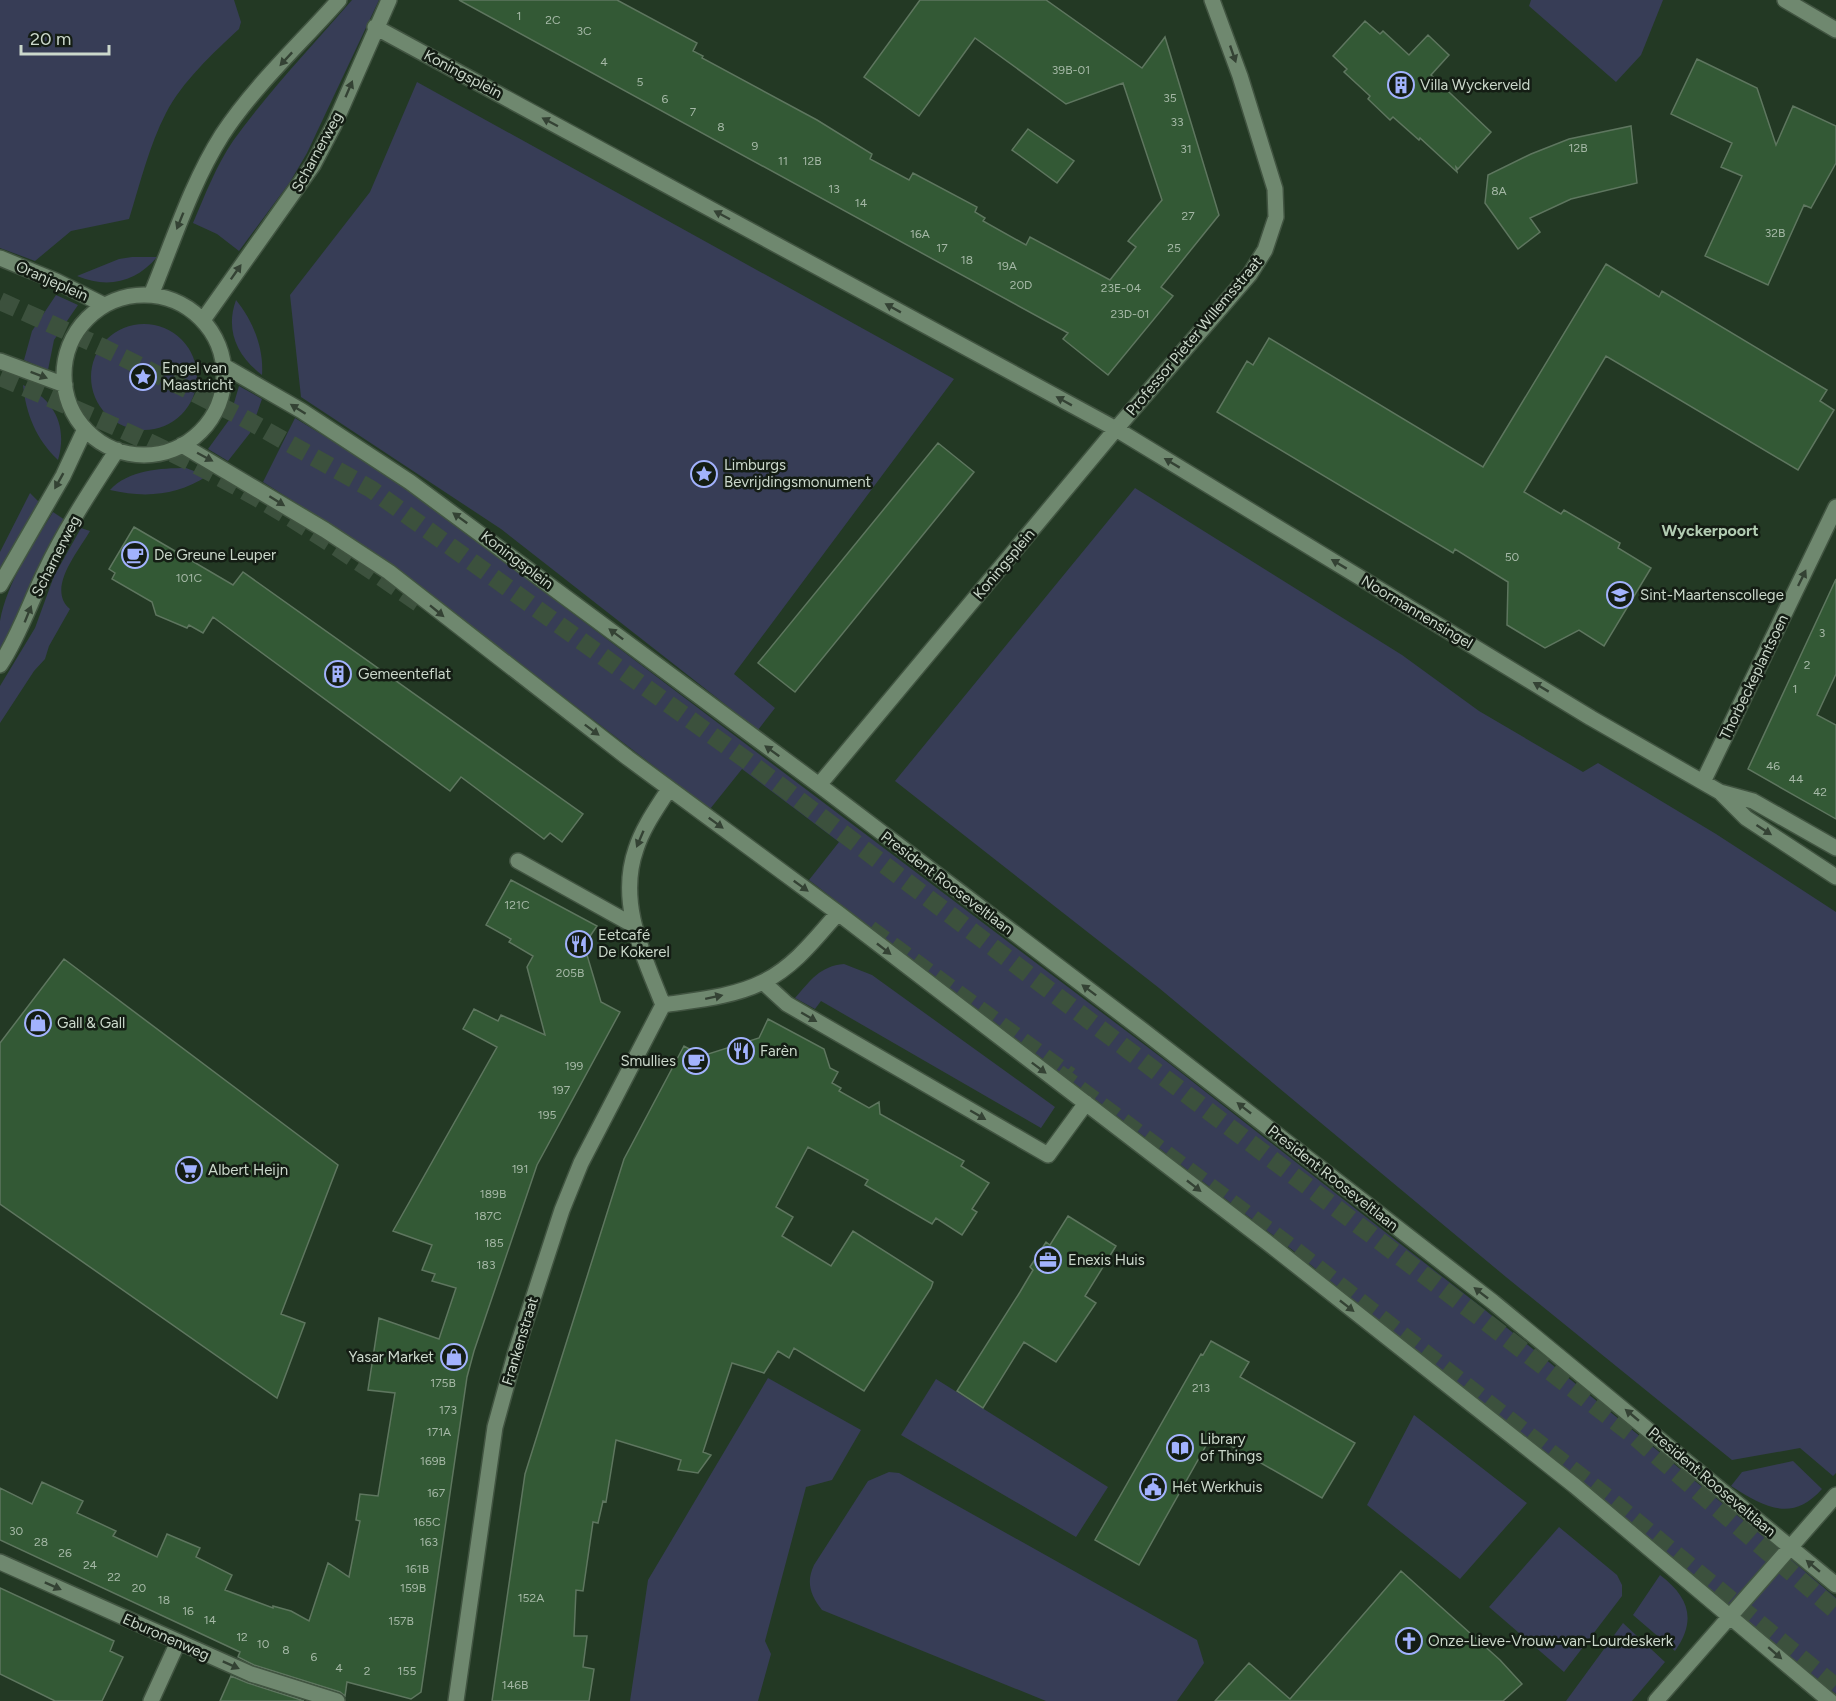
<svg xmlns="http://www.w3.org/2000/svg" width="1836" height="1701" font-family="Figtree,sans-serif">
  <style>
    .green { fill: #373d56 }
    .building { fill: #335935; stroke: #5e765f; stroke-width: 1.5 }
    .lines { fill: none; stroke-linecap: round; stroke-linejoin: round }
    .highway-tunnel { stroke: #3c513d; stroke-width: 18; stroke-dasharray: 18 9; stroke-linecap: butt }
    .minor-casing { stroke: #415441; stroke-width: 18 }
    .minor { stroke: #6f886f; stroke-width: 15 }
    .oneway { fill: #344234 }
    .labels { text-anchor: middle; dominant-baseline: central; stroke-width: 5; stroke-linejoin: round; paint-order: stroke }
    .number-label { font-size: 12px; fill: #a5b8a6 }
    .street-label { font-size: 15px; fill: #cbd8cb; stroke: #141d14 }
    .poi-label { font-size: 15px; fill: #cbd8cb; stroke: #141d14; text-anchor: start }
    .neighbourhood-label { font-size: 16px; font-weight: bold; fill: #b2ccb2; stroke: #141d14 }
  </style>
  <rect width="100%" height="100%" fill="#233924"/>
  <path class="green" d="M0,0h234l7,22 -2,7c-26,24 -57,53 -73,84 -17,33 -26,71 -37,106l-58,12 -36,30 -35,-13z
    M352,0h27l-72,153 -17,29 -51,69 -22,-17 -24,-11c12,-28 23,-57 40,-82 36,-50 79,-95 119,-141z
    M1531,0h132l-22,55 -25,27 -87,-76z
    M417,82l537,297 -220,295 41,34 -17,22 -257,-201 -200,-132 -11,-102 80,-103z
    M132,257h25c-21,25 -49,32 -80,19l42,-17z
    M56,295l22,10 -24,35 -6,30 -24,-10 8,-29z
    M236,300c17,21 28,48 26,75 -25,-19 -37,-45 -26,-75z
    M91 377a53 53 0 1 1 106 0a53 53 0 1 1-106 0Z
    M23,385c31,14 45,41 35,75 -22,-21 -32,-46 -35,-75z
    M239,386l23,13 -12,34 -22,28 -20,-12 21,-29z
    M295,418l105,65 770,581 315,246 302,246 49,42v96l-541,-442 -486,-372 30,-38 -97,-73 -32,40 -336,-257 -111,-70z
    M186,468l21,8c-30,20 -63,22 -97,14 18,-20 51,-22 76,-22z
    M1135,488l267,167 77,56 104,61 15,-9 118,71 120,78v561l-3,3 -33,-28 -68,12 -226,-183 -347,-289 -264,-207z
    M30,493l9,9 -39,69v-19z
    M53,512l12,8 -30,53 -18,49 -17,27c0,-9 0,-19 0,-28 7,-39 33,-76 53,-109z
    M81,528l9,3c-12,21 -44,58 -20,78l-21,37 -4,13 -11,12 -34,52v-37l35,-58 19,-52z
    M844,964l28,11 183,132 -14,21 -220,-127 -6,8 -20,-11c16,-18 25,-32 49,-34z
    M768,1378l93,52 -29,50 -26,7 -41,154 6,13 -13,47h-128l18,-121z
    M936,1379l172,108 -32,50 -175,-102z
    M1414,1415l113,88 -67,76 -93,-74z
    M1793,1461l29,28c-30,34 -58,18 -91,-3l11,-14z
    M889,1472l10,1 298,167 7,23 -27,38h-131l-224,-91c-12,-15 -16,-28 -8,-45l54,-84z
    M1559,1527l58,48 5,10v11l-58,76 -75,-65z
    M1660,1575c29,22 37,45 15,76l-42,-36z
    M1623,1623l42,39 -33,39h-66z"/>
  <path class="building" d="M459,0h158l80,43 -4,8 10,5 -1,2 115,62 55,34 -2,5 39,21 4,-7 64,34 -2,5 10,6 -2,3 43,24 4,-8 80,43 26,-33 -8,-6 34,-41 -39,-117 -57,21 -91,-66 -56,78 -55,-39 56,-77h126l96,68 23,-31 54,178 -58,72 12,9 -65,79 -45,-36 5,-6z
    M1365,21l15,13 3,-3 26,24 19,-20 21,20 -18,20 60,57 -33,37 -2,-2 1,5 -37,-34 -1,2 -26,-23 -3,3 -22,-21 2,-3 -26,-24 3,-3 -14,-13z
    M1697,59l60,29 19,57 17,-39 43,20v37l-25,45 -7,-3 -36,80 -63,-29 37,-80 -21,-9 11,-24 -61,-29z
    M1631,126l6,57 -66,16 -41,19 10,14 -22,17 -33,-46 3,-28 43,-21 38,-15z
    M1028,129l46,32 -17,22 -45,-33z
    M1606,264l53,33 3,-6 165,99 -7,11 14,9 -36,60 -192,-114 -82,136 37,22 3,-4 56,33 -2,5 33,20 -47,78 -25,-16 -34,18 -38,-23 1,-43 -53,-33 -2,4 -236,-141 30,-51 6,4 16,-27 214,129z
    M938,443l36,29 -179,220 -37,-29z
    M134,527l99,58 10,-13 340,242 -21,28 -12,-9 -6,6 -83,-62 -11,14 -237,-174 -10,16 -14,-8 -2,3 -31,-13 -4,-13 -40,-23 3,-6 -6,-4z
    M1836,579v95l-19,41 19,10v94l-88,-50z
    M511,880l86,46 -13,19 17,57 19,10 -83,153 -63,186 -7,26 -46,315 -10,7 -64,-17 -2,14 -5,-4 -86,-27 -16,-8 2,-5 -240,-112v-52l32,16 10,-22 41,19 -6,12 39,18 -3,5 44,21 10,-23 33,14 -4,9 36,18 -7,15 48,18v-2l18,5 18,10 19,-58 21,14 11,-56 -4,-1 4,-26 18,2 17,-103 -27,-3 11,-72 60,21 17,-51 -24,-7 3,-7 -13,-4 10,-25 -39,-14 104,-184 -34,-18 11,-20 24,12 3,-6 44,20 -18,-68 6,-11 -24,-14 2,-3 -25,-14z
    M64,959l274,206 -57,149 24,9 -28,75 -277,-194v-161z
    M768,1019l56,30 6,19 8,4 -6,11 9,5 -2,3 30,17 10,-6 1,12 84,47 -3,5 28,17 -17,26 5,3 -15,23 -26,-17 -4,6 -67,-39 3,-5 -60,-33 -32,60 17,10 -11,19 49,30 22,-35 80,51 -2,6 -67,103 -70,-43 -5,10 -11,-7 -14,22 -32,-10 -29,89 8,3 -13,18 -20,-3 3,-10 -65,-20 -10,62 -3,-1 -5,22 -5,-1 -10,69 -7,-1 -2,46h13l-4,31 11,2 -5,32h-97l33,-227 99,-315 60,-113 18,10 57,-18z
    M1068,1216l48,30 -31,50 11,7 -40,59 -32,-20 -41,66 -26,-17 63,-99 13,-22 -3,-3 16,-25 4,3z
    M1211,1341l38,21 -9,15 115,66 -33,55 -110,-63 -73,130 -44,-25 106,-186 2,1z
    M1401,1571l99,89 22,24 -19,17h-288l34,-38 41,36z
    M0,1588l114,53 -4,10 13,6 -21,44h-47l-55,-27z
    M231,1676l17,7 56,18h-84z"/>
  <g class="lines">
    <path class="highway-tunnel" d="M0,301l104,47 136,68 131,73 382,276 733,557 148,114 202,175
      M0,377c78,33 157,66 232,107 65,35 126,77 188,120
      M870,929l200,147
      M1058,1073l238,178 312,247 228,189"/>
    <defs>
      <path id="minor" d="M1785,0l51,30
        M375,27l741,402 475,289 129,74 33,9 83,47
        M0,258l56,23 48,24
        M64 375a80 80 0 1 1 160 0a80 80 0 1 1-160 0Z
        M151,295c22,-53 40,-111 71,-160 32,-49 78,-91 117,-135
        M203,320l110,-155 21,-40 55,-125
        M0,361l65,24
        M224,366l78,45 108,71 409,303 322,244 352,273 343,283
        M182,445l143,85 64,42 239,186 210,155 430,330 307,243 255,215
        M0,585l63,-109 22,-47
        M0,665c19,-29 29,-60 44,-91 20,-43 47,-84 73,-124
        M1703,782l133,-275
        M819,785l297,-356 134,-155 15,-24 11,-33 -1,-28 -35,-113 -28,-76
        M1720,792l26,26 90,59
        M518,861l115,64
        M763,982l24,22 261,151 38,-52
        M663,1005c33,-5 70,-8 100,-23 31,-15 53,-44 75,-69
        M0,1562l251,112 86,27
        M151,1701l27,-59
        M456,1701l39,-274 21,-76 46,-141 19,-47 82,-158c-19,-49 -46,-102 -27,-156 7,-22 21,-41 33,-60
        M1656,1701l180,-206"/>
    </defs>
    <use href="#minor" class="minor-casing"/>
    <use href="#minor" class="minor"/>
  </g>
  <defs><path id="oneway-solid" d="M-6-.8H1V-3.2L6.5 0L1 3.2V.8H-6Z" transform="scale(1.5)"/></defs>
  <g class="oneway">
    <use href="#oneway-solid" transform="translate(1233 54) rotate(71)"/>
    <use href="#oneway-solid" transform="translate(286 59) rotate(133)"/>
    <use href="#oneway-solid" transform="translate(349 89) rotate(-67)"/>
    <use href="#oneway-solid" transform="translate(550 122) rotate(-152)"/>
    <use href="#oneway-solid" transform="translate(722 215) rotate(-152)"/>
    <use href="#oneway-solid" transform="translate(180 221) rotate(112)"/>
    <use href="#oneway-solid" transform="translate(236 272) rotate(-55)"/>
    <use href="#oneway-solid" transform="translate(893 308) rotate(-151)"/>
    <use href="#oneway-solid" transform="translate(39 375) rotate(21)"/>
    <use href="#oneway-solid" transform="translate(1064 401) rotate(-151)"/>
    <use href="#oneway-solid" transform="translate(298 409) rotate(-148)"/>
    <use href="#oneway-solid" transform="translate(205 457) rotate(28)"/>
    <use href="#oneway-solid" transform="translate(1172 463) rotate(-149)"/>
    <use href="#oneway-solid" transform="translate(59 481) rotate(119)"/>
    <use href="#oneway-solid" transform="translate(277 501) rotate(32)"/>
    <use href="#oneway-solid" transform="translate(460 518) rotate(-144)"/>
    <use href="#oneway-solid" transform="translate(1339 564) rotate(-149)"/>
    <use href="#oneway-solid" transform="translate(1802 578) rotate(-64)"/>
    <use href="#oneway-solid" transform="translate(437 611) rotate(39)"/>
    <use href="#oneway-solid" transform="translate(28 614) rotate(-68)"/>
    <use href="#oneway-solid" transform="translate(616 634) rotate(-143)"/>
    <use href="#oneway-solid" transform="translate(1541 687) rotate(-149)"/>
    <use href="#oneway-solid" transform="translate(592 730) rotate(37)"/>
    <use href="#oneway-solid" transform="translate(772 751) rotate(-144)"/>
    <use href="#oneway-solid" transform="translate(716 823) rotate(36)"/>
    <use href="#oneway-solid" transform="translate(1764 830) rotate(33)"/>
    <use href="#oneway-solid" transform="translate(640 839) rotate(113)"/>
    <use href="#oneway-solid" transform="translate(801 886) rotate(36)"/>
    <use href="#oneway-solid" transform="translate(884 949) rotate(38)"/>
    <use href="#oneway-solid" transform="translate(1089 990) rotate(-143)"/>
    <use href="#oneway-solid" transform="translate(714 997) rotate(-12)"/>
    <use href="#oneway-solid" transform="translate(809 1017) rotate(30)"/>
    <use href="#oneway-solid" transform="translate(1039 1068) rotate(37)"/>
    <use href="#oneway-solid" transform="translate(1244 1108) rotate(-142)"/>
    <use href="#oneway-solid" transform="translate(978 1115) rotate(30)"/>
    <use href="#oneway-solid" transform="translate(1194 1186) rotate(38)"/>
    <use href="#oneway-solid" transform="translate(1481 1293) rotate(-142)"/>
    <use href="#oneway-solid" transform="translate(1347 1306) rotate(38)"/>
    <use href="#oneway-solid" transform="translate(1632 1415) rotate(-140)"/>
    <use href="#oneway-solid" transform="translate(1813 1566) rotate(-140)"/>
    <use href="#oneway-solid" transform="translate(53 1586) rotate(24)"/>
    <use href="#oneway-solid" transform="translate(1775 1653) rotate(41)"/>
    <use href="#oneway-solid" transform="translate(231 1665) rotate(24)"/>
  </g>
  <defs>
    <symbol id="building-ring" viewBox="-11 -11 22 22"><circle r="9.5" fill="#141d14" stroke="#a2b2fd" stroke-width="1.5"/><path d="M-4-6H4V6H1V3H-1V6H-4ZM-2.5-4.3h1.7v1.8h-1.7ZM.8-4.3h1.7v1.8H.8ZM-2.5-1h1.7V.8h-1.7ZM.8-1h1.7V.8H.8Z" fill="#a2b2fd"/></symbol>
    <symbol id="sight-ring" viewBox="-11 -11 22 22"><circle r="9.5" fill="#141d14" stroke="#a2b2fd" stroke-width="1.5"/><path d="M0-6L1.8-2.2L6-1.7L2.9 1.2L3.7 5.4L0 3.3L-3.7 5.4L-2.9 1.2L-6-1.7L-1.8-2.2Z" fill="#a2b2fd"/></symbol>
    <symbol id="cafe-ring" viewBox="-11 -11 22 22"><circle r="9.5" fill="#141d14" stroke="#a2b2fd" stroke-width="1.5"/><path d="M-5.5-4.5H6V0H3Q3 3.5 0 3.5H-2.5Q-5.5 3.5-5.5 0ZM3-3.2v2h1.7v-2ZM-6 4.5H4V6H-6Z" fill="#a2b2fd"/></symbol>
    <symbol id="school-ring" viewBox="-11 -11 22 22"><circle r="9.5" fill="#141d14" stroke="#a2b2fd" stroke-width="1.5"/><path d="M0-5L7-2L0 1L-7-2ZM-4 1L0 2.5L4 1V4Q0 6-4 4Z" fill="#a2b2fd"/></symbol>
    <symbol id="restaurant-ring" viewBox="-11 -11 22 22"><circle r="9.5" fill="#141d14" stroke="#a2b2fd" stroke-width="1.5"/><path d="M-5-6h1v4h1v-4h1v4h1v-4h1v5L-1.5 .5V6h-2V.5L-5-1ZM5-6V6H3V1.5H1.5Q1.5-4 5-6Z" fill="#a2b2fd"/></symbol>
    <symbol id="shop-ring" viewBox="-11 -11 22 22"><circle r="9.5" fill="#141d14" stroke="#a2b2fd" stroke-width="1.5"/><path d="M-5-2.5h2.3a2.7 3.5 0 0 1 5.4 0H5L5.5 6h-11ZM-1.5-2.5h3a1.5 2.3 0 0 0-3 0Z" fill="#a2b2fd"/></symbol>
    <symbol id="supermarket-ring" viewBox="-11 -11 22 22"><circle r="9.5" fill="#141d14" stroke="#a2b2fd" stroke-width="1.5"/><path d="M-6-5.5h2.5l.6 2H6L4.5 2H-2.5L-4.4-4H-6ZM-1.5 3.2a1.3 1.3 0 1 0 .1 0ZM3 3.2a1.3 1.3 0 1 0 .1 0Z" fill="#a2b2fd"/></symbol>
    <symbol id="office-ring" viewBox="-11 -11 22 22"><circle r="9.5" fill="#141d14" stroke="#a2b2fd" stroke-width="1.5"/><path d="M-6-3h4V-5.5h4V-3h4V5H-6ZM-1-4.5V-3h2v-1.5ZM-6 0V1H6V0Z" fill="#a2b2fd"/></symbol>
    <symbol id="library-ring" viewBox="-11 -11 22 22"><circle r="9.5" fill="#141d14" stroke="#a2b2fd" stroke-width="1.5"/><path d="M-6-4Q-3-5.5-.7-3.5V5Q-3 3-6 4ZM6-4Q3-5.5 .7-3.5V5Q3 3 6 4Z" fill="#a2b2fd"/></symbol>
    <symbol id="civic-ring" viewBox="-11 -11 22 22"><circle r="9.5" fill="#141d14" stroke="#a2b2fd" stroke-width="1.5"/><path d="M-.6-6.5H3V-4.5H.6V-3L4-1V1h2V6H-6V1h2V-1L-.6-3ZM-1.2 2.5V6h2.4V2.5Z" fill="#a2b2fd"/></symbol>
    <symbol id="church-ring" viewBox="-11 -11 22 22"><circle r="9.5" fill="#141d14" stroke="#a2b2fd" stroke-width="1.5"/><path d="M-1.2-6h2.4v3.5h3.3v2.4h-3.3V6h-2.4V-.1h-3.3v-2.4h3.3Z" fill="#a2b2fd"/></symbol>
  </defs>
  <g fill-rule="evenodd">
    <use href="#building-ring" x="1386" y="70" width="30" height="30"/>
    <use href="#sight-ring" x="128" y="362" width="30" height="30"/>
    <use href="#sight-ring" x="689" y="459" width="30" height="30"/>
    <use href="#cafe-ring" x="120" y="540" width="30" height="30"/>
    <use href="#school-ring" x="1605" y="580" width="30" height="30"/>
    <use href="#building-ring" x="323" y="659" width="30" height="30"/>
    <use href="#restaurant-ring" x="564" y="929" width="30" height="30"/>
    <use href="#shop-ring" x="23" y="1008" width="30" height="30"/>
    <use href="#restaurant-ring" x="726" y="1036" width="30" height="30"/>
    <use href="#cafe-ring" x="681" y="1046" width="30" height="30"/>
    <use href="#supermarket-ring" x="174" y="1155" width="30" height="30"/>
    <use href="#office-ring" x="1033" y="1245" width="30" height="30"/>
    <use href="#shop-ring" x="439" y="1342" width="30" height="30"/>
    <use href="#library-ring" x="1165" y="1433" width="30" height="30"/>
    <use href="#civic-ring" x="1138" y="1472" width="30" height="30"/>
    <use href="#church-ring" x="1394" y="1626" width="30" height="30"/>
  </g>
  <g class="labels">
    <g class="number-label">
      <text x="519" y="16">1</text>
      <text x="553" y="20">2C</text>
      <text x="584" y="31">3C</text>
      <text x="604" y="62">4</text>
      <text x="1071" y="70">39B-01</text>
      <text x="640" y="82">5</text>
      <text x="1170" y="98">35</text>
      <text x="665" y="99">6</text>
      <text x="693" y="112">7</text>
      <text x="1177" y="122">33</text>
      <text x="721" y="127">8</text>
      <text x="755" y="146">9</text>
      <text x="1578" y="148">12B</text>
      <text x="1186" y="149">31</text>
      <text x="783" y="161">11</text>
      <text x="812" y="161">12B</text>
      <text x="834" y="189">13</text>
      <text x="1499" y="191">8A</text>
      <text x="861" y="203">14</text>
      <text x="1188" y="216">27</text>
      <text x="1775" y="233">32B</text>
      <text x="920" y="234">16A</text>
      <text x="942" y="248">17</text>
      <text x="1174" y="248">25</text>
      <text x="967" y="260">18</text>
      <text x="1007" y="266">19A</text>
      <text x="1021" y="285">20D</text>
      <text x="1121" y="288">23E-04</text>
      <text x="1130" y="314">23D-01</text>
      <text x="1512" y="557">50</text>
      <text x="189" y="578">101C</text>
      <text x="1822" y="633">3</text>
      <text x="1807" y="665">2</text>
      <text x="1795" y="689">1</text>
      <text x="1773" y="766">46</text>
      <text x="1796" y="779">44</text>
      <text x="1820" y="792">42</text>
      <text x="517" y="905">121C</text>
      <text x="570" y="973">205B</text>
      <text x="574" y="1066">199</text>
      <text x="561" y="1090">197</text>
      <text x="547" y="1115">195</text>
      <text x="520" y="1169">191</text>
      <text x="493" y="1194">189B</text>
      <text x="488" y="1216">187C</text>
      <text x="494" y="1243">185</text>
      <text x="486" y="1265">183</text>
      <text x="443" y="1383">175B</text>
      <text x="1201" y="1388">213</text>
      <text x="448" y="1410">173</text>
      <text x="439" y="1432">171A</text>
      <text x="433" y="1461">169B</text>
      <text x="436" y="1493">167</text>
      <text x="427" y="1522">165C</text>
      <text x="16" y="1531">30</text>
      <text x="41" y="1542">28</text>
      <text x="429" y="1542">163</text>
      <text x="65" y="1553">26</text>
      <text x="90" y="1565">24</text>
      <text x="417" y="1569">161B</text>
      <text x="114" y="1577">22</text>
      <text x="139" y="1588">20</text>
      <text x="413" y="1588">159B</text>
      <text x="531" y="1598">152A</text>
      <text x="164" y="1600">18</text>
      <text x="188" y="1611">16</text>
      <text x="210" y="1620">14</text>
      <text x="401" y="1621">157B</text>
      <text x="242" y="1637">12</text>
      <text x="263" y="1644">10</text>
      <text x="286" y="1650">8</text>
      <text x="314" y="1657">6</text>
      <text x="339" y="1668">4</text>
      <text x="367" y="1671">2</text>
      <text x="407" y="1671">155</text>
      <text x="515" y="1685">146B</text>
    </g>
    <g class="street-label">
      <text transform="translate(463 74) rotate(28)">Koningsplein</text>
      <text transform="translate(317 152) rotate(-61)">Scharnerweg</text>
      <text transform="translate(52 281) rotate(24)">Oranjeplein</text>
      <text transform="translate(1194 336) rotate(-50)">Professor Pieter Willemsstraat</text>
      <text transform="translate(56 556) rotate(-63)">Scharnerweg</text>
      <text transform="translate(517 560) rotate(37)">Koningsplein</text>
      <text transform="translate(1004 564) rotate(-50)">Koningsplein</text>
      <text transform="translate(1417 612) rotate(31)">Noormannensingel</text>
      <text transform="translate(1754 677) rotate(-64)">Thorbeckeplantsoen</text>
      <text transform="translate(947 883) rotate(37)">President Rooseveltlaan</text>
      <text transform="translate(1333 1178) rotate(38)">President Rooseveltlaan</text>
      <text transform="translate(520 1341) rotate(-73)">Frankenstraat</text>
      <text transform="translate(1712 1482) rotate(40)">President Rooseveltlaan</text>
      <text transform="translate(166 1637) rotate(24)">Eburonenweg</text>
    </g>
    <g class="poi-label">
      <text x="1420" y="85">Villa Wyckerveld</text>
      <text x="162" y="368">Engel van<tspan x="162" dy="17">Maastricht</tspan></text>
      <text x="724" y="465">Limburgs<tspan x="724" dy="17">Bevrijdingsmonument</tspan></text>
      <text x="154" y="555">De Greune Leuper</text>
      <text x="1640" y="595">Sint-Maartenscollege</text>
      <text x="358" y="674">Gemeenteflat</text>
      <text x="598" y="935">Eetcafé<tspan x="598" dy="17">De Kokerel</tspan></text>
      <text x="57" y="1023">Gall &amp; Gall</text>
      <text x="760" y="1051">Farèn</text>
      <text x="676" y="1061" text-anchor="end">Smullies</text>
      <text x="208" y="1170">Albert Heijn</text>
      <text x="1068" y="1260">Enexis Huis</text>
      <text x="434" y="1357" text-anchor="end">Yasar Market</text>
      <text x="1200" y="1439">Library<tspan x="1200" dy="17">of Things</tspan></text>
      <text x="1172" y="1487">Het Werkhuis</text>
      <text x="1428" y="1641">Onze-Lieve-Vrouw-van-Lourdeskerk</text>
    </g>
    <g class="neighbourhood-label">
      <text x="1710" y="530">Wyckerpoort</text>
    </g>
  </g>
  <path d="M21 45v9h88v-9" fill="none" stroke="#cbd8cb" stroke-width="3"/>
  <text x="30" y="45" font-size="18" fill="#cbd8cb" stroke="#141d14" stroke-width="4.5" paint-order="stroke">20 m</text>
</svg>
